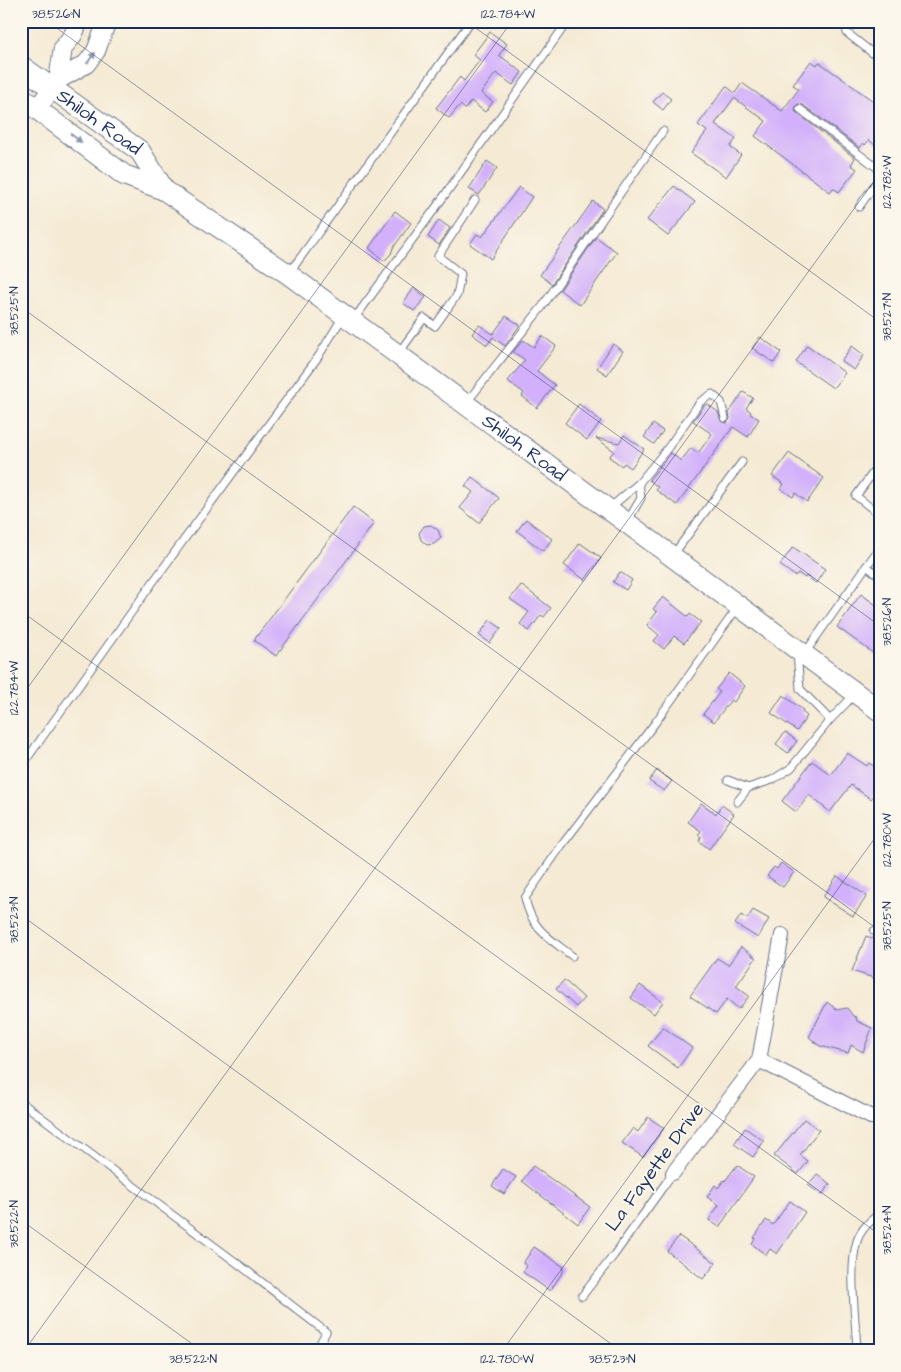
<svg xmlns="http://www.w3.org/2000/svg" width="901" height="1372" font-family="'Architects Daughter',sans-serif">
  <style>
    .building { fill: #d2b0fb }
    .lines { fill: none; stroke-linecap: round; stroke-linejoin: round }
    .service-casing { stroke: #677087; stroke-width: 9 }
    .minor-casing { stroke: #677087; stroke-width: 16 }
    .tertiary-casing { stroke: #677087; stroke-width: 20 }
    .secondary-casing { stroke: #677087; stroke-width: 22 }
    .service { stroke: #fff; stroke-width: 7 }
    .minor { stroke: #fff; stroke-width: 14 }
    .tertiary { stroke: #fff; stroke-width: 18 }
    .secondary { stroke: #fff; stroke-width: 20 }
    .oneway { fill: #8d97ae }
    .ticks { fill: none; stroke: #1b2f5e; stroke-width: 1; stroke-opacity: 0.45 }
    .labels { text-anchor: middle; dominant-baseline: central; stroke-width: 4; stroke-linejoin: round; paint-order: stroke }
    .street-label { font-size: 19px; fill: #1b2f5e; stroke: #fbf7ec }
    .neatline { fill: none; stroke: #1b2f5e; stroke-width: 2 }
    .ticks-label { font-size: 12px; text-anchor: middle; fill: #1b2f5e }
  </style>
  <rect width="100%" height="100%" fill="#fbf7ec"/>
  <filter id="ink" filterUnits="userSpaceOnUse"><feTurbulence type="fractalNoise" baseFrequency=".02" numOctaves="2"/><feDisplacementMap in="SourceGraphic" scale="10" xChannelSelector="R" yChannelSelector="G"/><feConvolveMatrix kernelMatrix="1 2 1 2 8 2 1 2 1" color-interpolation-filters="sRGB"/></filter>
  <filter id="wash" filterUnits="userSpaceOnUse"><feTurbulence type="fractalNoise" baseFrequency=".0096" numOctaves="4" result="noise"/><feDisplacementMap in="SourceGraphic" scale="20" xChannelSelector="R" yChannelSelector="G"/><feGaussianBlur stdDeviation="1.12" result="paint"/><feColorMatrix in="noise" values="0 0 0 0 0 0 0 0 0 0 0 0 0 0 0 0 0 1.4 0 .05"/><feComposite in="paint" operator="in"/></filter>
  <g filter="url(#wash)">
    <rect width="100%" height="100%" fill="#f5ead4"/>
    <g id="blocks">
      <path class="building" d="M490,32l17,12 -8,11 23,17 -9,13 -17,-12 -15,20 12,9 -8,10 -14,-11 -6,8 -5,-4 -11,13 -13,-10 24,-31 4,4 16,-21 -7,-5z
        M811,61l6,4 2,-3 61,44v32l-5,7 -6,-5 -4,5 -2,-2 -3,5 -57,-43 -5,-1 -2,2 -1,5 2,2 58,45 -4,7 6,4 -18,23 -6,-4 -3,4 -75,-56 11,-15 -32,-23 -19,26 21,15 -6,8 11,8 -15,22 -35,-24 16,-22 -9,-6 28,-39 9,7 7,-10 40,28 17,-22 -6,-4z
        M662,92l9,7 -8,11 -10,-8z
        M487,161l10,7 -18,27 -10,-6z
        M674,186l21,16 -27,34 -21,-16z
        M519,187l13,10 -41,62 -21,-15 7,-10 5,3z
        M593,201l10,8 -51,75 -12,-9z
        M395,211l16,12 -18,25 -2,6 -7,7 -15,-13z
        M439,220l11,8 -11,17 -11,-8z
        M596,237l21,15 -37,53 -20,-15z
        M414,288l12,9 -12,14 -11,-8z
        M506,316l14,9 -15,21 -12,-9 -6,8 -15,-11 7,-9 14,9z
        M542,336l14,10 -19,25 18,14 -18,23 -15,-12 2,-3 -16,-12 17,-21 -12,-8 10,-12 11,7z
        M760,337l21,15 -7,11 -22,-15z
        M613,344l10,7 -16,24 -10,-7z
        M807,345l38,28 -12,15 -37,-26z
        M852,346l12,9 -10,15 -13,-9z
        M743,392l10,6 -7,10 5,4 -1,2 9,5 -11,18 -15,-10 -56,78 -21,-15 2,-3 -9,-7 22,-27 10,8 10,-13 7,5 14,-19 -19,-13 11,-15 3,-2 11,8 3,9 6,2 3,-4 -1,-6z
        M579,404l22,17 -14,19 -22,-17z
        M653,424l10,7 -9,13 -10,-7z
        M624,435l20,14 -13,19 -7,-5 -2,3 -13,-9 5,-6 -18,-13 23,5z
        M789,453l35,25 -17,24 -12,-9 -2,4 -12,-8 3,-5 -12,-8z
        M472,477l27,21 -20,25 -19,-15 13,-16 -8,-6z
        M353,507l21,16 -98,133 -22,-16z
        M526,519l26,20 -9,12 -26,-20z
        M431,525l7,5 3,8 -7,6 -7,1 -6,-5 -2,-7 5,-7z
        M580,543l21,15 -16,22 -21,-15z
        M793,547l32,22 -9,14 -10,-7 -1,2 -7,-5 -3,3 -15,-11z
        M620,572l12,8 -6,10 -13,-8z
        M521,585l30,23 -7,9 -3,-2 -12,16 -9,-7 9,-12 -19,-13z
        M861,594l19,14v50l-43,-31z
        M663,597l25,20 2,-3 11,8 -17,21 -10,-7 -10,13 -10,-8 5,-6 -12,-10 10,-13 -4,-3z
        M490,620l11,8 -11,15 -11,-8z
        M729,673l16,13 -11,16 -3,-2 -17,22 -11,-8 17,-22 -4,-3z
        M783,695l20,15 -1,2 5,4 -10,15 -26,-18z
        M785,732l12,9 -9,12 -12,-9z
        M847,753l20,13 2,-3 11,7v18l-9,11 -20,-14 -21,27 -21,-17 -13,17 -14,-11 30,-40 19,14z
        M657,770l15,11 -8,10 -15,-10z
        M701,803l15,11 6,-9 12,9 -25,35 -10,-8 2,-4 -3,-2 3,-4 -13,-9z
        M781,863l13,9 -11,15 -16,-11 7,-9 3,2z
        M837,876l30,20 -14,20 -30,-19z
        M753,910l16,9 -11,19 -23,-14 6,-9 6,4z
        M866,936l14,5v39l-28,-9z
        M741,947l15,11 -20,28 13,10 -10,13 -12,-10 -11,15 -26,-18 27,-38 11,7z
        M564,980l20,18 -8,9 -20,-18z
        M640,985l23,17 -9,12 -23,-16z
        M827,1002l10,8 10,-2 6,8 3,1 1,4 15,7 -9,24 -12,-7 -3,8 -28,-7 -11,-9z
        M663,1027l29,21 -14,20 -30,-22z
        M648,1117l16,11 -21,29 -21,-14 11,-15 5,4z
        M804,1119l15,11 -19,25 8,6 -10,13 -24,-18z
        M745,1128l19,13 -11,16 -19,-13z
        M737,1165l17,12 -35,50 -10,-7 10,-15 -12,-8 8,-12 3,3 6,-8 1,1z
        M533,1166l57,41 -12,17 -56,-43z
        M503,1169l13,8 -12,17 -12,-8z
        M817,1174l13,10 -8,11 -14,-10z
        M790,1201l15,11 -28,42 -7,-5 -4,6 -14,-11 3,-5 -1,-1 12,-18 7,5z
        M679,1236l37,27 -13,16 -36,-28z
        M534,1247l30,20 -2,2 2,1 -14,21 -27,-19 4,-6 -4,-3z"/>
    </g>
  </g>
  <g filter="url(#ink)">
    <use href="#blocks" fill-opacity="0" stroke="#677087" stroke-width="1"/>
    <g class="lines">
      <defs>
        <path id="service" d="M848,21l-2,3 1,9 33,26
          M800,109l80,61
          M859,207l21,-30
          M290,272l181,-251
          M354,319l83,-113 131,-185
          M398,354l26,-36 11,8 22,-31 4,-21 -23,-18 37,-56
          M467,402l75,-95 121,-176
          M880,463l-24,33 24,19
          M611,507l28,-24 28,-34 33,-47 12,-8 9,8 4,16
          M627,522l14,-24 -2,-15
          M673,555l69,-93
          M866,566l14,10
          M805,653l75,-106
          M830,720l24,-25
          M21,767l132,-185 165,-225 26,-42
          M728,780l20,8
          M737,802l11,-14 24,-8 19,-12 39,-48 -30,-31 -3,-36
          M874,931l6,2
          M572,956c-24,-19 -40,-26 -47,-58l37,-53 93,-122 83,-116
          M21,1102l220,164 85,66 -10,19
          M582,1296l32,-41 59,-82
          M857,1351c-1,-31 -10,-89 2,-115 5,-10 12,-16 21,-23"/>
        <path id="minor" d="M759,1060l112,57h9
          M673,1173l86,-113 23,-125"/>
        <path id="tertiary" d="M58,80l28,-16 10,-13 11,-30
          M37,109l21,-29 5,-32 10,-13 6,-14"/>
        <g id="secondary">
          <path id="s1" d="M21,66l119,85 24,39"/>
          <path id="s2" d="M21,97l103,78 40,15 124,84 339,249 253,188"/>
        </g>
      </defs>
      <use href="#service" class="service-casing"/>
      <use href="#minor" class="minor-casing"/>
      <use href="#tertiary" class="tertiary-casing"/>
      <use href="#secondary" class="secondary-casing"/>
      <use href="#service" class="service"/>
      <use href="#minor" class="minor"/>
      <use href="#tertiary" class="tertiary"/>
      <use href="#secondary" class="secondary"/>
    </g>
    <defs><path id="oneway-solid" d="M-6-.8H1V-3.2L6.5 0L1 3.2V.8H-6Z" transform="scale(1.25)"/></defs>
    <g class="oneway">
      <use href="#oneway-solid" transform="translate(91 58) rotate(-53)"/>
      <use href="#oneway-solid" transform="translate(76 138) rotate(37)"/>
    </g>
  </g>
  <path class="ticks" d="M47,21l833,605M466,21l414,301M21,39l13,-18M21,307l859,624M21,611l859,624M21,697l491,-676M21,915l600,436M21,1220l181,131M24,1351l856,-1178M502,1351l378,-520"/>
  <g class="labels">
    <g class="street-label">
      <text stroke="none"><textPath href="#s1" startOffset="96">Shiloh Road</textPath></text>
      <text stroke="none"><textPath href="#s2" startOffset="615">Shiloh Road</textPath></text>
      <text transform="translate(655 1167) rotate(-54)">La Fayette Drive</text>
    </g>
  </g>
  <rect width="901" height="1372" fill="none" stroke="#fbf7ec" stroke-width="55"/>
  <rect x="28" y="28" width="846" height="1316" class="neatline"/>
  <g class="ticks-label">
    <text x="56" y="18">38.526°N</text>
    <text x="508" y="18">122.784°W</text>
    <text transform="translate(887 182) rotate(-90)" y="4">122.782°W</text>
    <text transform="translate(14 311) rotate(-90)" y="4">38.525°N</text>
    <text transform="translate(887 317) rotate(-90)" y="4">38.527°N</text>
    <text transform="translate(887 622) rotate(-90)" y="4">38.526°N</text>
    <text transform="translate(14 688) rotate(-90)" y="4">122.784°W</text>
    <text transform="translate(887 840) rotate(-90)" y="4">122.780°W</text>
    <text transform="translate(14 920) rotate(-90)" y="4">38.523°N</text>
    <text transform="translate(887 926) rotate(-90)" y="4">38.525°N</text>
    <text transform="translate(14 1224) rotate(-90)" y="4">38.522°N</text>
    <text transform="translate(887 1230) rotate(-90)" y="4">38.524°N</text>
    <text x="193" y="1363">38.522°N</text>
    <text x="507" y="1363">122.780°W</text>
    <text x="612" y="1363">38.523°N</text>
  </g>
</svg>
